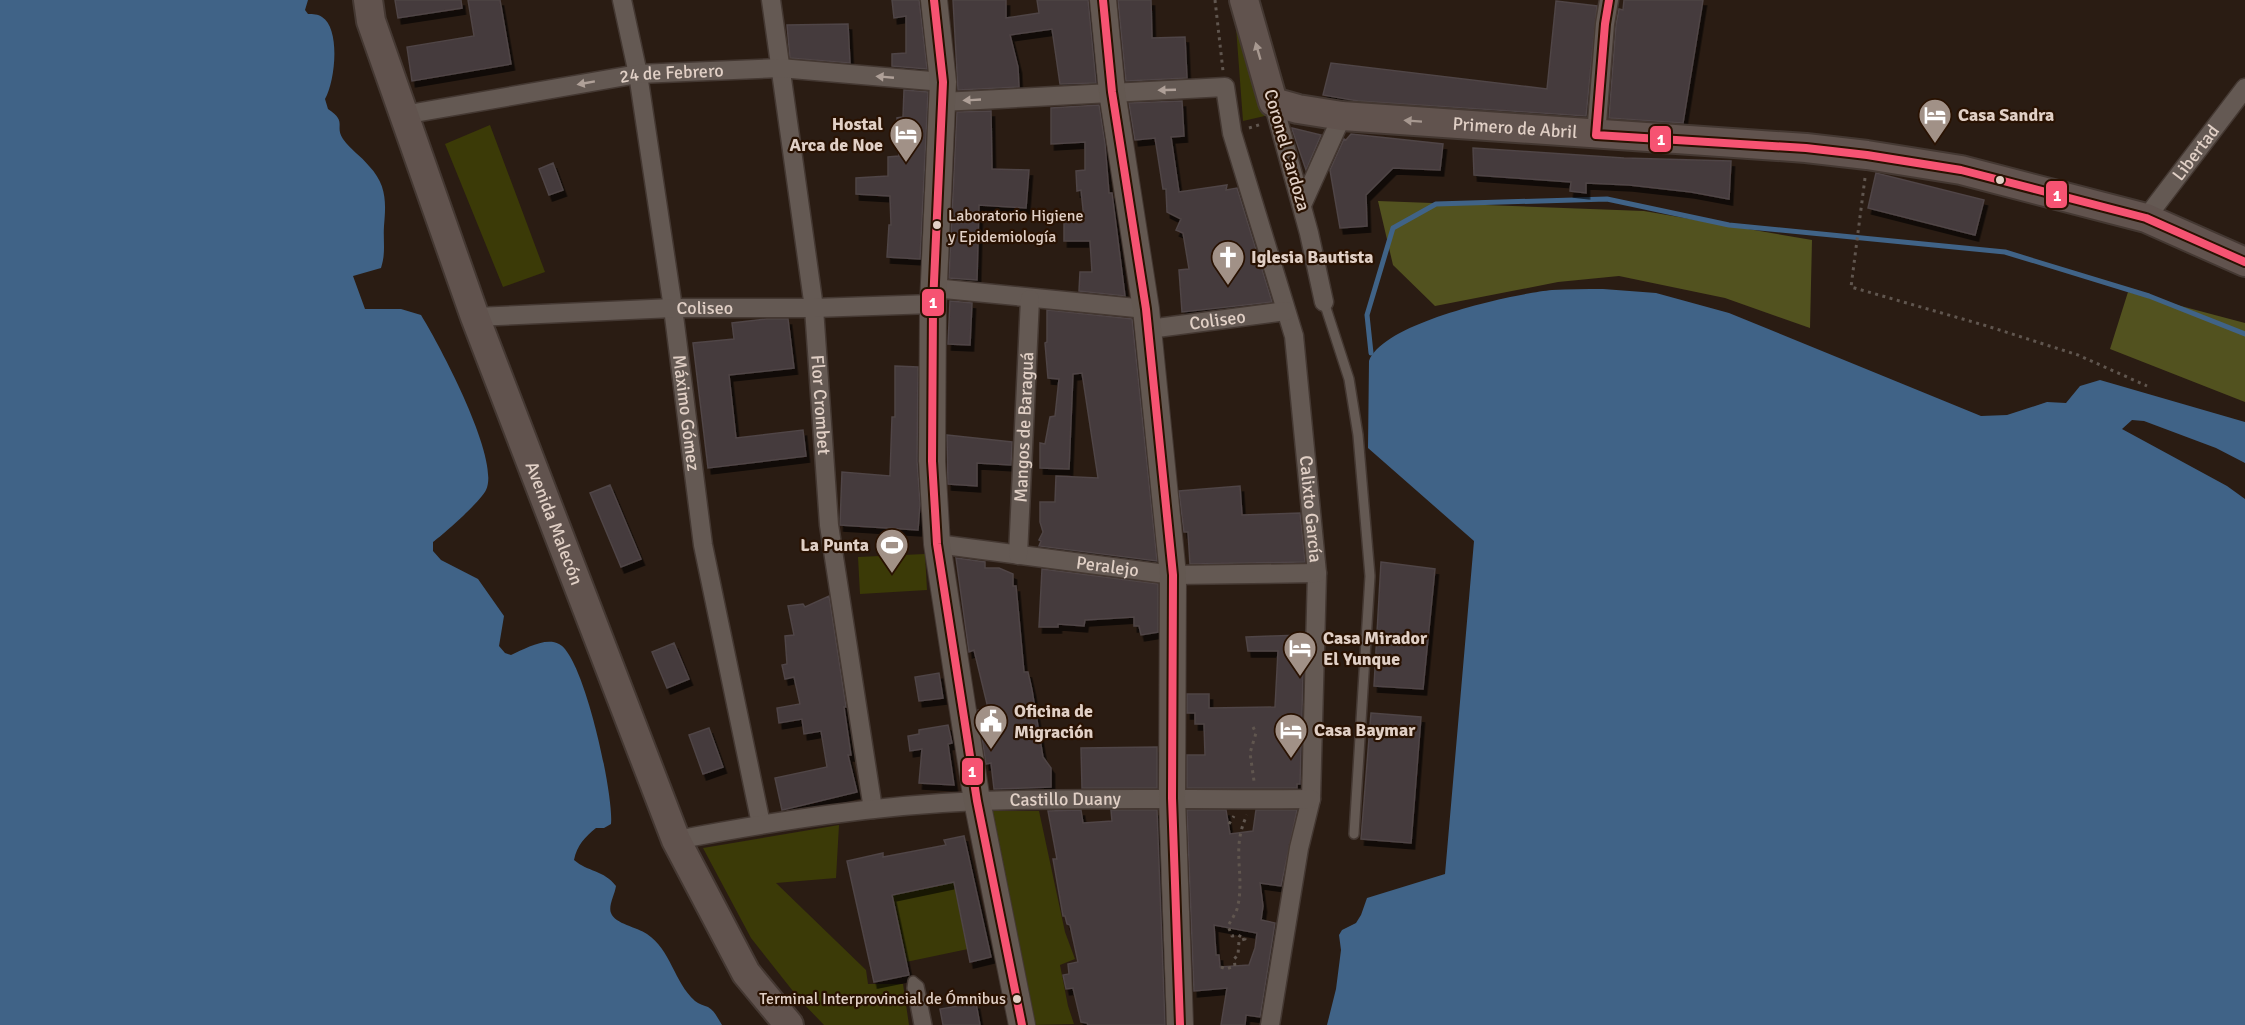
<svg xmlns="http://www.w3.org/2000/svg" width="2245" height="1025" font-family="Signika,sans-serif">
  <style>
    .green { fill: #3b3a07 }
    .forest { fill: #52521f }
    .water { fill: #406387 }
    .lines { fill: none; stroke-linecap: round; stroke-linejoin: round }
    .stream { stroke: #406387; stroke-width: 5 }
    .building { fill: #453a3c; stroke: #4f4546; stroke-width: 1.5; fill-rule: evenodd; filter: url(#shadow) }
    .lane-casing { stroke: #443832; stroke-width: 12 }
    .street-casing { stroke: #443832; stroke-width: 21 }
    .secondary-casing { stroke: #443832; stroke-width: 28 }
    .primary-casing { stroke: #443832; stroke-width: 32 }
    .path { stroke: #60564f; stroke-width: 3; stroke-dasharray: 3 4.5; stroke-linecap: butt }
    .lane { stroke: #645953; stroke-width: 9 }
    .street { stroke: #645953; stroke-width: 18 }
    .secondary { stroke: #635851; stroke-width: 26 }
    .primary { stroke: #61534e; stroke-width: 28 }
    .bus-1-casing { stroke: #291202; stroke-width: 12 }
    .bus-1 { stroke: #f65372; stroke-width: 8 }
    .oneway { fill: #a79890 }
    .oneway2 { fill: #afa098 }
    .bus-dot { fill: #e1d0c6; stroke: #291202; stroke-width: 2 }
    .labels { text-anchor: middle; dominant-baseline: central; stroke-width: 4.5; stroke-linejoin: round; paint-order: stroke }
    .bus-label { font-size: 16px; fill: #e1d0c6; stroke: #291202; text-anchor: start }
    .street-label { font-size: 18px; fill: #e1d0c6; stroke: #291202 }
    .poi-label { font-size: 18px; font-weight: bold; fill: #e1d0c6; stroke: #291202; text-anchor: start }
    .line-badge { stroke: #291202; stroke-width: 2 }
    .badge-label { font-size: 16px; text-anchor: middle; font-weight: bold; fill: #fff }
  </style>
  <defs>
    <filter id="shadow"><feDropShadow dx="3.5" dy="6" stdDeviation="0" flood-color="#0009"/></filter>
  </defs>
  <rect width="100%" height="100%" fill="#2a1c13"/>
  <path class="green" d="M1234,0l35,115 -26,6z
    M490,125l55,147 -42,15 -58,-143z
    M925,554l2,36 -67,4 -2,-37z
    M990,811h49l26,121 10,27 -15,6 8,41 6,18 -41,1z
    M839,825l-3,53 -60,5 90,87 2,14h35l6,41h-85l-24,-25 -49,-62 -48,-90z
    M954,882l14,67 -62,13 -14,-67z"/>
  <path class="forest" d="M1378,201l266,10 168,29 -2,88 -85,-30 -106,-22 -61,6 -123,24 -42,-41z
    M2128,292l117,31v79l-135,-53z"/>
  <path class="water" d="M0,0h308l-3,10 3,4c5,0 10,0 14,3 19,12 13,65 3,82l3,10c20,13 6,17 15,30 8,11 18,17 26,27 18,19 17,37 15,60 -1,15 2,27 -3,42l-28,8 12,33h36l20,6c18,29 80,145 65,175 -5,11 -42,44 -53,52v9l8,9 37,19 26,37 -5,30 6,7 6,2c14,-6 34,-18 48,-11 25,12 55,151 52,180l-7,4h-8c-11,9 -19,17 -22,32 14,12 30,10 42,26 -1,8 -8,20 -5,27 4,11 26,14 36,21 24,16 27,48 48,67 4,3 8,4 13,6 7,4 10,12 14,18h-722z
    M1603,289l53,4 73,20 252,103 26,-1 40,-13 19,1 14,-17 20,-6 145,42v41l-29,-15 -72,-27 -12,-1 -10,9 105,57 18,13v526h-918l9,-36 5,-39 -2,-15 3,-5 14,-7 5,-8 6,-17 78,-24 29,-333 -106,-93 1,-87c14,-39 144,-67 183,-71 17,-1 34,-1 51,-1z"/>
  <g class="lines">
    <path class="stream" d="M1371,353l-4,-38 26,-87 43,-24 171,-5 122,26 276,27 144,44 96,38"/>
  </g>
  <path class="building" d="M395,0h66l1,8 -64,10z
    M468,0h32l11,64 -99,17 -5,-34 67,-11z
    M892,0h27l8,69 -35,-3v-12l14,-1v-37l-12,2z
    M953,0h53v18l33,-5 -2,-13h51l8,83 -36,1 -8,-55 -42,6 8,32 1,20 -61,3z
    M1118,0h33l1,38 33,-1 2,41 -61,3z
    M1624,0h79l-20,123 -74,-5 7,-93 3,-16 4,1z
    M1556,1l41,5 -11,110 -228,-15 -35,-6 8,-32 216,26z
    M848,24l2,39 -60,-5 -3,-33z
    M904,90l24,2 -8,167 -33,-2 2,-32h2l-1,-29 -34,-2v-16l32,-2v-19l11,-1 -2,-38 6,-1z
    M1182,101l2,35 -13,1 8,55 48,-7 -1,5 11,-2 35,114 -90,10 -3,-42 10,-1 -6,-36 -7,-3 5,-11 -14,-7 -1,-23h-3l-8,-51 -20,2 -6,-37z
    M1099,105l6,39 4,49h3l13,103 -46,-5 1,-19h12l-2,-31h-26v-21l20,-1 -3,-29 -4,1 -1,-20 9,-1v-28l-34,2v-36z
    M991,111l1,58 37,1 -3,38 -47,-3 -2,75 -28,-2 8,-166z
    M1292,128l29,7 -15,35 -14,-41z
    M1351,134l92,10 -3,26 -47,-2 -27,27 1,31 -27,2 -10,-58 14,-31 2,1z
    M1473,148l151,10 107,3 -2,38 -38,-7 -62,-7 -43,-2v10l-16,-2 1,-9 -97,-7z
    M553,163l10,27 -14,5 -10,-26z
    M1876,173l108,27 -9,35 -107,-27z
    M950,301l22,2 -2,42 -22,-1z
    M1047,310l85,9 25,242 -118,-15 2,-5 -2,-1 4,-8 -3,-10v-20h15l1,-26 42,2 -16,-105 -9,1 -4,95 -29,-1v-25l5,1 5,-27 5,-1 4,-37 -11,-1 -3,-35 2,-1z
    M767,319h21l6,49 -65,7 7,63 67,-8 3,26 -98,12 -15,-125 41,-4 -2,-16z
    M895,366l23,1 -1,94 3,43 -2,26 -78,-5 2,-53 48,4 2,-59h3z
    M947,435l65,7 -1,23 -34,-2v23l-29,-2z
    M610,485l31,74 -20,8 -31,-74z
    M1240,486l2,29 58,-2 5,49 -115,2 -2,-32h-4l-5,-41z
    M956,558l29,4v6h14l14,6v12h3l8,86h4l4,18 11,67 8,11v19l-57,2 -3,-26 -5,1 -8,-54 10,-2 -14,-58 -5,2z
    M1381,562l54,7 -12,120 -49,-3z
    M1042,569l116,15v48l-17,3 -2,-9h-5v-9l-49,3 -1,6 -26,-2v3h-19z
    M829,596l17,111h-2l7,48h-3l9,37 -75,18 -7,-32 52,-11 -6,-36 -17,3 -2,-15 -23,4 -2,-15 23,-4 -6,-27 -9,2 -3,-14 5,-1 -2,-28 9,-1 -6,-29 15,-2 2,3z
    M1304,635l-4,149h-3v4h-110v-33h18l-1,-31h-9v-11h-8v-19h22v14l66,-1 3,-56h-30l-2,-14z
    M674,643l15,36 -22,9 -15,-36z
    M939,673l4,25 -24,3 -4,-24z
    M1371,713l50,4 -10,126 -50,-4z
    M948,725l4,18 -4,1 6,41 -35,-2 3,-34 -12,2 -2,-15 11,-2v-4z
    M709,728l14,39 -20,7 -14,-39z
    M1157,747v41h-75l-1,-40z
    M1081,810l2,13 29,-2 -1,-11h46l8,215h-77l-1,-2 -6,-1 -8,-34 -7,1 -3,-14 6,-1 -1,-10 10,-2 -8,-37 -3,-1 -2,-8h-2l-10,-57h4l-9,-48z
    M1187,810h39l4,24 23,-3 3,-21h41l-16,76 -21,-3 3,23 -2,14 14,3 -15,94 -14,-2 -1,10h-24l6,-37 -33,3zM1214,925l43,8 -2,15 -6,17 -29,2 -1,-12h-3z
    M964,836l27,121 -21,5 -16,-80 -62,13 17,80 -35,7 -27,-121 36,-8v4l63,-12 -2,-5z
    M976,1003l4,22h-37l-3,-16z"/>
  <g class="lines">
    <defs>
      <path id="lane" d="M1324,302l25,77 9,56 12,141 -16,258
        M919,1025l-7,-37 1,-7 6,5 8,39"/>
      <g id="street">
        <path id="s1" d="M622,0l16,74 35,234 30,237 58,279"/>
        <path id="s2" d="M771,0l43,308 15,217 44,284"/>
        <path id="s3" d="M942,102l283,-15 7,46 62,203 23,237 -6,226 -12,49 -29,177"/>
        <path d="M1273,102l36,131 15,69"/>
        <path id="s4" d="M403,115l235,-41 142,-6 163,14"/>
        <path d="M1596,135l9,-111 4,-24"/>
        <path d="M1302,205l40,-89"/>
        <path id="s5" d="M2146,218l99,-130"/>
        <path d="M934,288l212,21"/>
        <path id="s6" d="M475,317l198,-9h141l119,-4"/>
        <path id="s7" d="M1149,329l137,-18"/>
        <path id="s8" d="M937,544l236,31 144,-2"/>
        <path id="s9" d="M1018,555l12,-256"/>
        <path id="s10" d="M676,840c100,-19 201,-35 302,-39 111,-4 222,-1 333,-2"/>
      </g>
      <path id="secondary" d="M934,0l9,82 -10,222 -1,157 5,83 40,257 45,224
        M1103,0l9,92 34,217 27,266 -1,223 8,227"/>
      <g id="primary">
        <path id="s11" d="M368,0l3,21 104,296 201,523 70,133 43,52"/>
        <path id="s12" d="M1244,0l29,102 25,7 44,7 464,32 61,7 94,15 185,48 99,44"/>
      </g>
    </defs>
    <use href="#lane" class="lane-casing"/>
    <use href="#street" class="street-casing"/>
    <use href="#secondary" class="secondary-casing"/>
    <use href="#primary" class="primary-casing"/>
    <path class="path" d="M1215,0l8,71
      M1249,128l13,-4
      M1865,178l-14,109 136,39 91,29 69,31
      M1253,727l3,6 -6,20 4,28
      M1229,824l5,-8
      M1221,967l5,2 9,-3 -1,-7 4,-4 1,-14 6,-2 -7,-4 -6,1 -4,-10c3,-6 7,-11 9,-17 9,-34 -7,-59 10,-94"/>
    <use href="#lane" class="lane"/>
    <use href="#street" class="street"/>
    <use href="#secondary" class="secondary"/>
    <use href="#primary" class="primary"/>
    <defs>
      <path id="bus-1" d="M934,0l9,82 -10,222 -1,157 5,83 40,257 45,224
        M1103,0l9,92 34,217 27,266 -1,223 8,227
        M1609,0l-4,24 -9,111 210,13 61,7 94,15 185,48 99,44"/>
    </defs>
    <use href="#bus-1" class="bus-1-casing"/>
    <use href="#bus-1" class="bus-1"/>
  </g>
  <defs><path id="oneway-solid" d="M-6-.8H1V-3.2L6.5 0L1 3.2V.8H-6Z" transform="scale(1.5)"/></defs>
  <g class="oneway">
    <use href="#oneway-solid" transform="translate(1258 51) rotate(-106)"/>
    <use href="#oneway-solid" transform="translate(1413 121) rotate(-176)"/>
  </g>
  <g class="oneway2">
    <use href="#oneway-solid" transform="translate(885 77) rotate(-175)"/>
    <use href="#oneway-solid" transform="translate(586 83) rotate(170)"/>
    <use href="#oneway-solid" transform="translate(1167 90) rotate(178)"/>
    <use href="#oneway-solid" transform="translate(972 100) rotate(177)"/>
  </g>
  <defs>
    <symbol id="hotel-pin" viewBox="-11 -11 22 30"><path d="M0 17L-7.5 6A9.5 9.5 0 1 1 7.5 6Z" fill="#a19187" stroke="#291202"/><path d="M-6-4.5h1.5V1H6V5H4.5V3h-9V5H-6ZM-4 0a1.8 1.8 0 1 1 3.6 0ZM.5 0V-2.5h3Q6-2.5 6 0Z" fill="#fff"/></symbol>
    <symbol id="church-pin" viewBox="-11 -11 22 30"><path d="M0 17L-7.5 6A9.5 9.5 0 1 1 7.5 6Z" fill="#a19187" stroke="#291202"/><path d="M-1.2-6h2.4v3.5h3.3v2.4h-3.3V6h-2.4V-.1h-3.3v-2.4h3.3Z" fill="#fff"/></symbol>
    <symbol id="stadium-pin" viewBox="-11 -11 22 30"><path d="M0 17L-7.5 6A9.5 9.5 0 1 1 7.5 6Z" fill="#a19187" stroke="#291202"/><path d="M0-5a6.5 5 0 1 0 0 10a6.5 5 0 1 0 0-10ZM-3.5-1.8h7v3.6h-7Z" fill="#fff"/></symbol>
    <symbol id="civic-pin" viewBox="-11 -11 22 30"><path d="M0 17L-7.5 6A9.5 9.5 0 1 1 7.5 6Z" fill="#a19187" stroke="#291202"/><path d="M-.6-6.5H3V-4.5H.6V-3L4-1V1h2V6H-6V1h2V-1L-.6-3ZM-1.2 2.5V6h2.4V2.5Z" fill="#fff"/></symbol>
  </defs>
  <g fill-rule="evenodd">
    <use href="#hotel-pin" x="1916" y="96" width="38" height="52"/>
    <use href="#hotel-pin" x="887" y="115" width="38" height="52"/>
    <use href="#church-pin" x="1209" y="238" width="38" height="52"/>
    <use href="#stadium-pin" x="873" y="526" width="38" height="52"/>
    <use href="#hotel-pin" x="1281" y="629" width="38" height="52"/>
    <use href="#civic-pin" x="972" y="702" width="38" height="52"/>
    <use href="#hotel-pin" x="1272" y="711" width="38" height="52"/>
  </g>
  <g class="bus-dot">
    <circle cx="2000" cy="180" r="5"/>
    <circle cx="937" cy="225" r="5"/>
    <circle cx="1017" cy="999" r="5"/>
  </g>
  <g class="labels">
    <g class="bus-label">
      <text x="948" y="216">Laboratorio Higiene<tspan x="948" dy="21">y Epidemiología</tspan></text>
      <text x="1006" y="999" text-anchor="end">Terminal Interprovincial de Ómnibus</text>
    </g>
    <g class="street-label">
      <text stroke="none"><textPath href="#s4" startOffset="272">24 de Febrero</textPath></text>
      <text stroke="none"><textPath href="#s12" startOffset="350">Primero de Abril</textPath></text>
      <text transform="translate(1287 150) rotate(74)">Coronel Cardoza</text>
      <text stroke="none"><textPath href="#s5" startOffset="82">Libertad</textPath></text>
      <text stroke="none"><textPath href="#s6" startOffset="230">Coliseo</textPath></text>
      <text stroke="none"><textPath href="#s7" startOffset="69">Coliseo</textPath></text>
      <text stroke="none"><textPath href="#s2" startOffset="408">Flor Crombet</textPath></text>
      <text stroke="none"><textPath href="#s1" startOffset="418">Máximo Gómez</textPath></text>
      <text stroke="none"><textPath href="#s9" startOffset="128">Mangos de Baraguá</textPath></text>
      <text stroke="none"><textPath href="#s3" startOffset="716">Calixto García</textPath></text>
      <text stroke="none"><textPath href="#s11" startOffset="556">Avenida Malecón</textPath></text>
      <text stroke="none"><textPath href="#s8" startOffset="172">Peralejo</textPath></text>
      <text stroke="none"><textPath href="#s10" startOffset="392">Castillo Duany</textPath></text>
    </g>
    <g class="poi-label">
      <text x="1958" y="115">Casa Sandra</text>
      <text x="883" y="124" text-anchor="end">Hostal<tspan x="883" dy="21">Arca de Noe</tspan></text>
      <text x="1251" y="257">Iglesia Bautista</text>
      <text x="869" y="545" text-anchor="end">La Punta</text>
      <text x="1323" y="638">Casa Mirador<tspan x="1323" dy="21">El Yunque</tspan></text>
      <text x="1014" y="711">Oficina de<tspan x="1014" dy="21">Migración</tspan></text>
      <text x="1314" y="730">Casa Baymar</text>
    </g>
  </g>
  <g class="line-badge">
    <rect x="1649" y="125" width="23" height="28" rx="6" fill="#f65372"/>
    <rect x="2045" y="180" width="23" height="29" rx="6" fill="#f65372"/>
    <rect x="921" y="288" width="24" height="29" rx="6" fill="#f65372"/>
    <rect x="961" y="757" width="23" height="29" rx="6" fill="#f65372"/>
  </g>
  <g class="badge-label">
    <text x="1661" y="145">1</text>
    <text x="2057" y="201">1</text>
    <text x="933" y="308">1</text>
    <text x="972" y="777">1</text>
  </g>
</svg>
